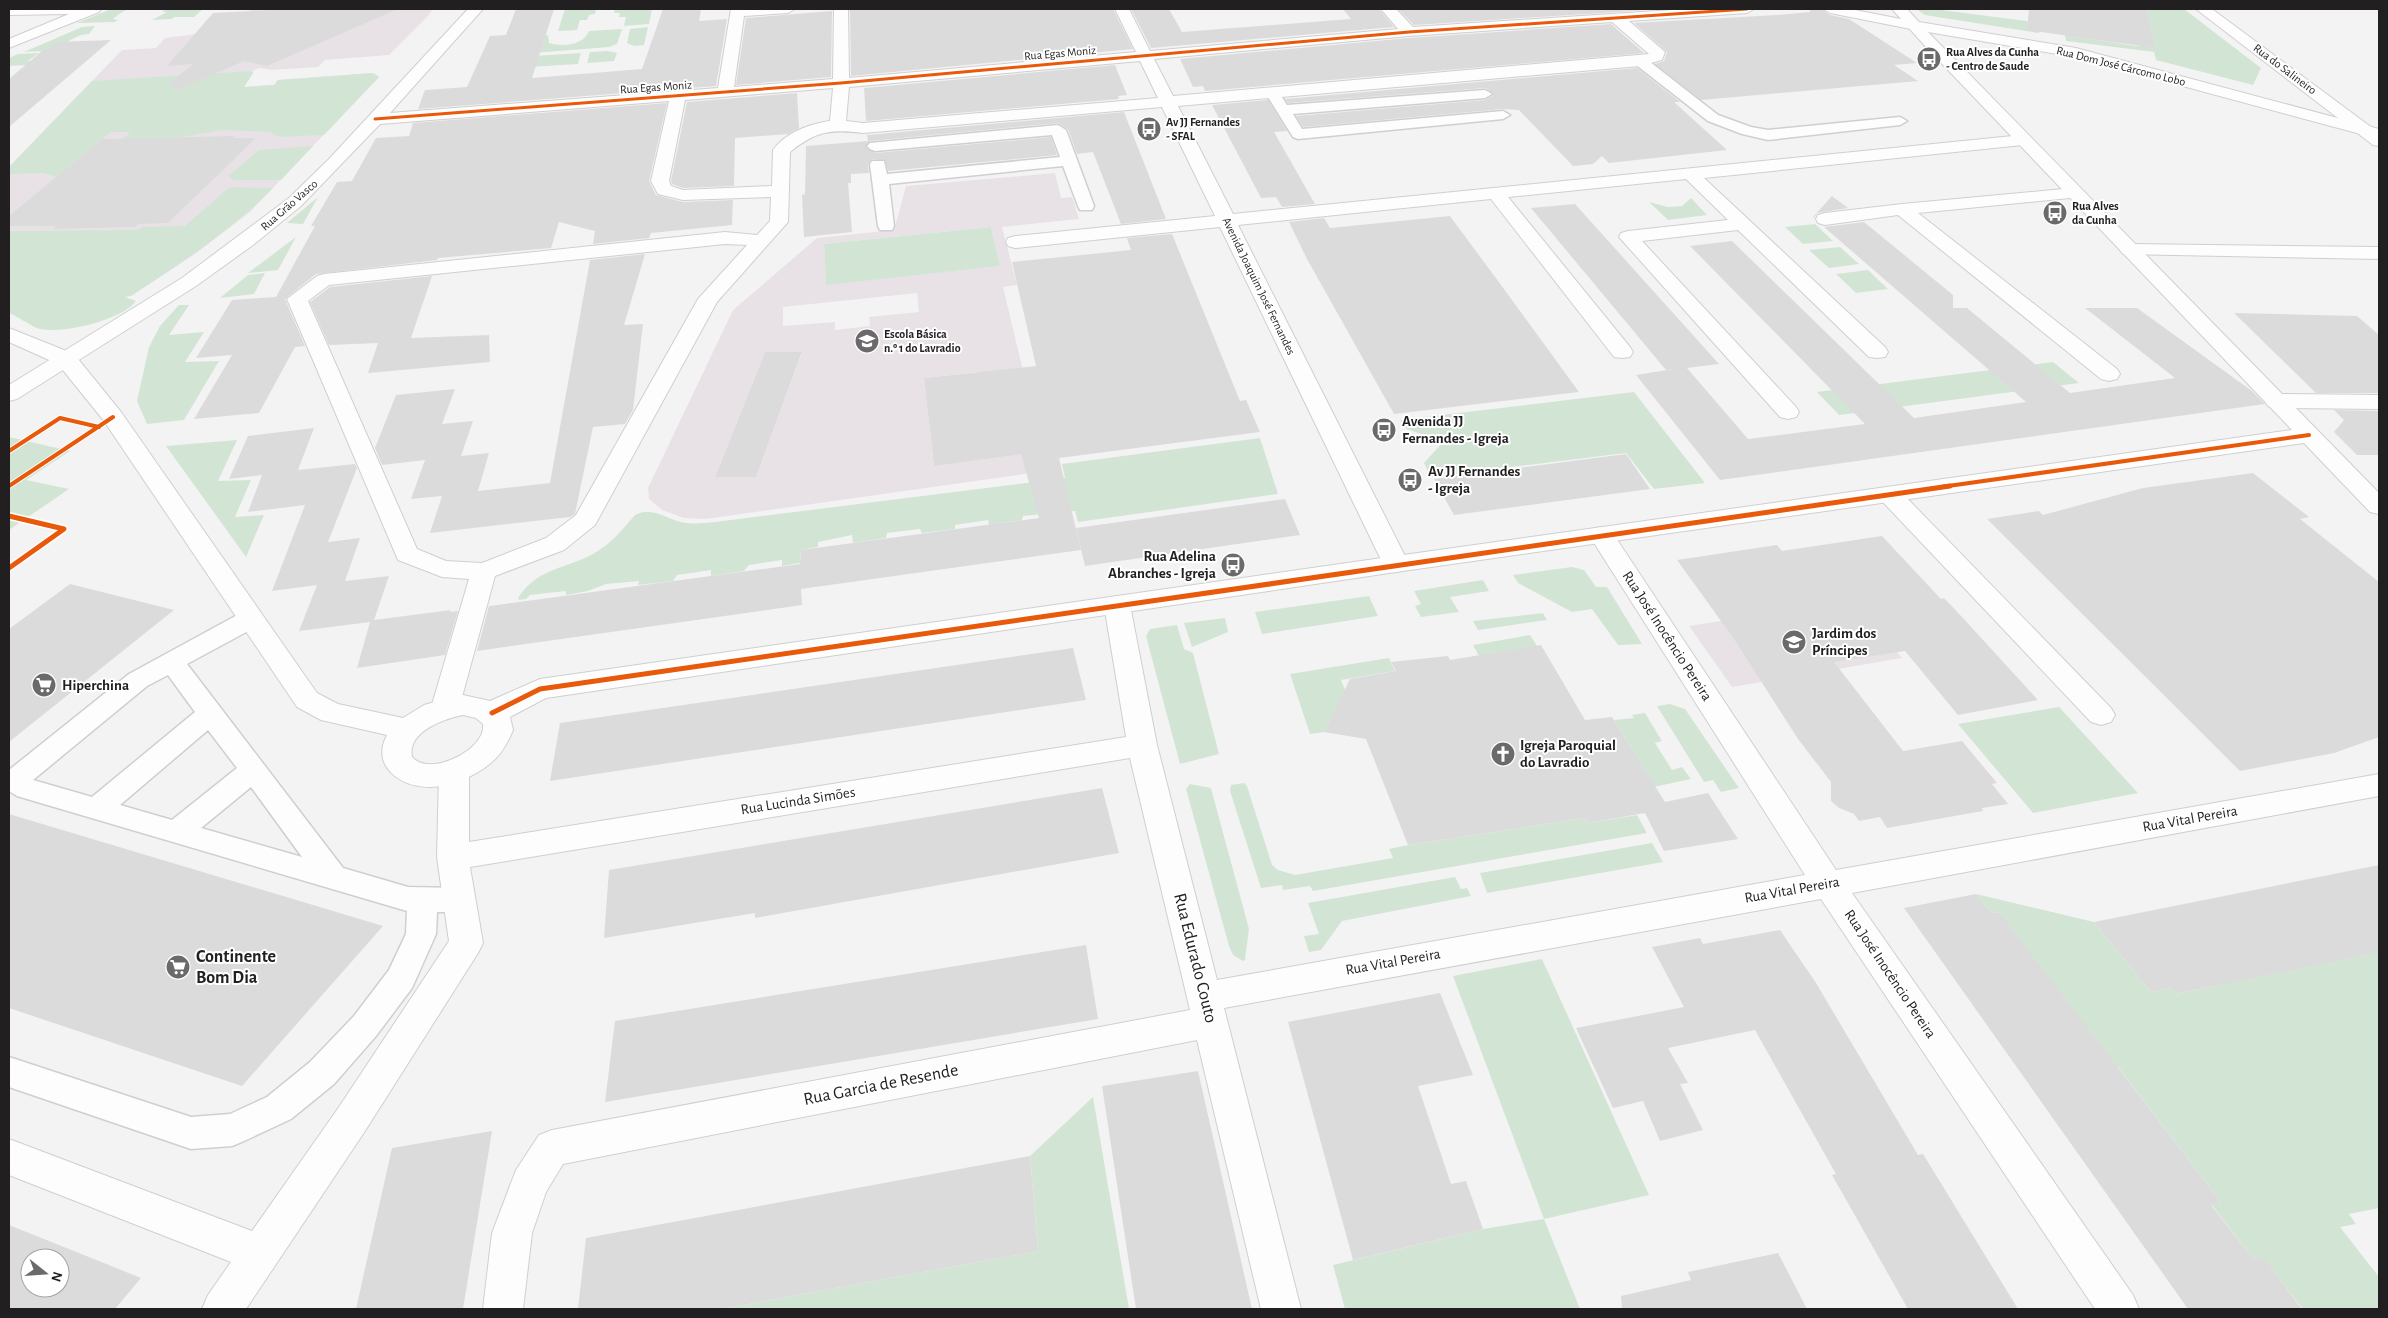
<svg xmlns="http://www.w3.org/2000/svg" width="2388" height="1318" font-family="'Alegreya Sans',sans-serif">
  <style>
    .built { fill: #e8e2e7; fill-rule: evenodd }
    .green { fill: #d2e5d5 }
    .building { fill: #dcdbdc; fill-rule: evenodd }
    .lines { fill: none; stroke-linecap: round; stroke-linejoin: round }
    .lane-casing { stroke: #d0cfd0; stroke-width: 3 }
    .street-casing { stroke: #d0cfd0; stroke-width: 2 }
    .secondary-casing { stroke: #d0cfd0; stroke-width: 2 }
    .lane { fill: #fdfdfd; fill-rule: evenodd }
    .street { fill: #fdfdfd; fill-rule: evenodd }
    .secondary { fill: #fdfdfd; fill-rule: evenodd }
    .cycleway-far2-casing { stroke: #fff; stroke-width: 5 }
    .cycleway-far1-casing { stroke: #fff; stroke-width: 6 }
    .cycleway-casing { stroke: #fff; stroke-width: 8 }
    .cycleway-far2 { stroke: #e8590c; stroke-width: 3 }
    .cycleway-far1 { stroke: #e8590c; stroke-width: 4 }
    .cycleway { stroke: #e8590c; stroke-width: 5 }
    .labels { text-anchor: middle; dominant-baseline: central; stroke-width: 4; stroke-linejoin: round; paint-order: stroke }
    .far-poi-label { font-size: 12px; font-weight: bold; fill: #211f20; stroke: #fff; text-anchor: start }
    .far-street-label { font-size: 12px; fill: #211f20; stroke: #fff }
    .poi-label { font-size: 15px; font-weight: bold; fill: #211f20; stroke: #fff; text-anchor: start }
    .street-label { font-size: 15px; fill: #211f20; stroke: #fff }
    .near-poi-label { font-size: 18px; font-weight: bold; fill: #211f20; stroke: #fff; text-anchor: start }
    .near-street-label { font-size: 18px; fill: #211f20; stroke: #fff }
  </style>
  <rect width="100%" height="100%" fill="#f4f3f4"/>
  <path class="built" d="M251,9h182l-4,6 -40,40 -64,5 -7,7 -46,3 -13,-2 -7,3 1,2 -9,14 30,-2 4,-5 95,-7 6,4 -129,135 -55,42 -64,42 -122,-33v-96l113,-117 34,-2 9,-10 65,-8z
    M1055,173l6,25 11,-1 7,22 -77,8 15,58 -14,2 44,184 -341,48 -22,-1 -22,-8 -13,-11 -1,-11 85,-178 84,-72 77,-8 12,-44zM991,227l9,39 -174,18 -2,-40zM917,293l2,19 -50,5 1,9 -35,4v-8l-52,4v-19zM765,352l37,1 -46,124h-41zM978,372l-44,94 -10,-88z
    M1853,600l49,58 -170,29 -43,-61z"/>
  <path class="green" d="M111,9h21c-6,0 -15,6 -19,10l5,1 -3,2 -38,1z
    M166,9h37l-9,8h-20l-2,2 -20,1 15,-8h-5z
    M565,9h31l-1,5 -6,1 -2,5h-7l-3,10 -19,1z
    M615,9h37l-3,15 -25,2 2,-9h-7l1,-4h-6z
    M1916,9h18l115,15 -10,1 1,7 -2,1 -113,-18z
    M2147,9h37l77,59 -8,17 -97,-25 -2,-8 -88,-11 -1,-6 71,11h18z
    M95,26l-6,8c-14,0 -23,11 -37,15 -9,3 -19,2 -28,3l58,-25z
    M648,27l-4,18 -10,1 -7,-3 3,-14z
    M622,29l-5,15 -8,3 -76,6 7,-17 8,-1 1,8c13,4 34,3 40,-12z
    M608,51l9,2 -3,8 -27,2 3,-11z
    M39,53l-11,8h5l-5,4 -19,1v-8l9,-4z
    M581,53l-3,11 -49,3 4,-11z
    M251,71l2,2 -9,14 30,-2 4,-5 95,-7 6,4 -55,58 -45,2 -9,-5 -48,-2 -40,7 -61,4 9,-9h-19l-55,45 -13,-4 -34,1v-7l83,-86z
    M313,146l-32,34h-47l-6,-4 31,-26z
    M233,187l40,1c-42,43 -92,75 -142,108l-6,1 11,4c-14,19 -72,33 -96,28 -6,-1 -23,-13 -31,-16v-82l128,-1 5,-3 43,-1 42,-37z
    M318,197l-15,27 -16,-1z
    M1691,198l16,17 -39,5 -19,-18 19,5 14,-1z
    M1815,224l18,17 -30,3 -18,-17z
    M991,227l9,39 -174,19 -2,-41z
    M296,237l-18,33 -30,3z
    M1840,247l19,17 -30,4 -20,-18z
    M1868,270l20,19 -32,4 -20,-19z
    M265,273l-11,21 -34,4 28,-23z
    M179,305h10l-20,30 35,-3 -19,30 34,-1 -35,59 -37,4 -10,-23 12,-54 11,-21z
    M2053,362l26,21 -240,32 -22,-23z
    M1634,392l71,91 -51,6 -28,-36 -195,24 -7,-14 19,-21 -39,-14 -4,-8z
    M9,437l61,14 -44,29 43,9 -60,41z
    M1260,438l18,56 -200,28 -3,-11 -52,5 -1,4 -33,5 -1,-5 -33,5v4l-33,4 -2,-4 -33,4 -1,5 -33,5 -1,-8 -34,7v5l-17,3 -1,13 -18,3v-6l-33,5 -5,6 -33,5v-6l-34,5 -4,6 -35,4 1,-4 -33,3 -18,7 -22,4v-4l-36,4 -4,4 -7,1 -1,-2c21,-31 45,-28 75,-44 18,-10 29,-24 42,-39 19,-10 32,6 51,8 9,1 19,0 29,-1l350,-44 -3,-14z
    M237,440l-19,41 33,-1 -16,37 29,-2 -18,42 -80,-111z
    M1572,567l12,3 12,17h11l35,57 -24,1 -26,-36 -20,3 -54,-29 -5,-8z
    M1483,580l6,11 -39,6 9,15 -38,5 -6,-11 6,-2 -7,-13z
    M1369,596l9,20 -116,18 -7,-22z
    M1543,613l4,7 -69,10 -5,-9z
    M1225,618l3,14 -36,15 -8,-24z
    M1177,625l7,24 9,4 26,101 -39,10 -34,-128 4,-7z
    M1530,635l7,11 -58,10 -6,-11z
    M1389,658l6,13 -54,9 13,32 -21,2 -9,18 -14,2 -20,-60z
    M1670,704l15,5 54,79 -18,4 -8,-12 -9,2 -47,-76z
    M2059,707l79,86 -105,20 -75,-89z
    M1645,713l17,28 -7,2 17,27 10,-3 9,12 -66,14 19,-24 -30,-49 20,-2 -2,-3z
    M1244,783l3,3 25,79 6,5 17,5 98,-17 -4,-9 19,-4 177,-27 3,5 49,-8 10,18 -334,58 -3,-5 -27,4 -1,-5 -21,3 -31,-97 1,-6z
    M1190,784l21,4 38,141 -4,31 -2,1 -10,-6 -4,-9 -43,-157z
    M1652,843l11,19 -176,31 -7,-20z
    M1455,877l6,12 6,-1 4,8 -129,25 -21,29 -12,2 -5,-16 15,-2 -11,-31z
    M1976,894l118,28 57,70 20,-4 6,6 37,-8 115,-31 6,6 37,-8 -6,-6 13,-3v264l-30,6 7,10 -16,3 39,50v32h-80l3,-1 -39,-50 -9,2 -43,-56 10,-2 -103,-135 -9,2 -110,-157 -8,1z
    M1542,959l107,236 -105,24 36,90h-235l-12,-44 150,-36 61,-10 -91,-243z
    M1093,1097l36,212h-408l317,-58 -8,-95z"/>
  <path class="building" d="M292,9h106l-131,57 -23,-5 -68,30 -5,-9 22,-18 -26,2 46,-53z
    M516,9h38l-22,69 110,-9 21,-60h38l-2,12 28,-2 -11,67 -298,23 7,-19 42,-3 23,-51 16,-1z
    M863,9h250l20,40 -282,27 -1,-66z
    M1131,9h38l13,23 169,-13 -8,-10h36l15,18 -243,21z
    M1398,9h265l-249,16z
    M1810,9h11l9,6 19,4 68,44 -23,2 24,16 -217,19 -46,-36 9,-3 3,-9 -33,-29 143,-8 33,-3z
    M2029,9h118l8,39 -128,-18z
    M832,11l-1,66 -95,8 10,-67z
    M1611,24l33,29 -439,38 -2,-5 -10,1 -13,-28 229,-21z
    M111,40l-102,87v-48l34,-29h4l9,-8z
    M1115,65l12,30 -9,1 1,3 -253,22 -2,-33z
    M1637,68l43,34h-6l53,48 -118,13 -7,-7 -9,8 -20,2 -54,-56 -16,-1 -200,18 -7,-11 189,-16 9,-5 -8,-7 -198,15 -3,-4z
    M797,93l2,35 -11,6 -53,4 -1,48 -51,2 -11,-4 -1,-3 16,-79z
    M1268,100l19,31 -13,1 41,72 -33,3 -6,-10 -15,1 -49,-93z
    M667,103l-18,78 7,14 27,7 50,-2 -1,25 -81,8 -2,5 -56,6 2,-13 -36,-9 -8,26 -113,10 -1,2 -121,14 -31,25 20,47 -10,1 -36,66 -65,6 38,-64 -36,3 36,-58 44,-3 39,-71h-4l26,-44 15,-1 24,-43 33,-2 4,-13z
    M1124,112l42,107 -45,5 -28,-72 -16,2 -9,-25 -10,-6 -188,18 -4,6 9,6 176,-16 6,18 -169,16 -3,-11 -13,-1 -4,5 1,9 -18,1v9h-3l4,49 -48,5 -2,-42 3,-1 1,-48 62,-5 -1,-6z
    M234,136l-2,2h24l-88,85 -29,1 -4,3 -82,2 3,-3h-47v-10l93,-77z
    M1832,196l16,12 -31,5 -3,5 -1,-1z
    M1575,204l144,160 -32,4 61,71 117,-15 -175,-178 42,-5 182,177 112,-16 -202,-175 40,-5 89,73v13h14l103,85 105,-15 -90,-70h52l115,83 13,13 -545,76 -84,-105 38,-6 -8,1 -135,-162z
    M1450,216l51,69 78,107 -185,22 -87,-155 -18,-37 35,-4 6,10z
    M1172,234l68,167 6,-1 14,32 -201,26 22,92 -280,39 1,16 -325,46 12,-45 311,-42 1,-14 238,-32 -18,-64 -87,12 -10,-88 112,-12 -24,-104 119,-12 -4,-12z
    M645,254l-21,71 19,-1 -10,86 -8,14 -32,3 -18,87 -5,3 -140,16 12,-37 -31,3 14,-39 -43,5 -7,-17 21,-53 59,-6 -13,35 31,-3 -12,35 28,-3 -11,38 72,-8 40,-223z
    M432,276l-21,62 78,-3 1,27 -122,11 10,-30 -49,2 -19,-43 20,-15z
    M2234,313l123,3 22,19v58h-63z
    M765,352h37l-46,125h-41z
    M2334,410l45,1v44h-22l-23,-23 10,-12z
    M314,428l-16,42 57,-6 2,4 -29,74 32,-4 -15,43 44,-5 -15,44 77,-10 -1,2 8,-1 -13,44 -88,13 13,-46 -71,9 18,-46 -45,6 33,-86 -57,7 14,-37 -33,4 19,-43z
    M1626,454l24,35 -196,26 -20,-36z
    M2253,473l56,44 -9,2 79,63v155l-45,16 -94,18 -253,-252 52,-8 4,4 100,-27z
    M1285,499l15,36 -215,31 -9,-38z
    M1882,536l59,63 3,-1 19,20 75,82 -80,15 -53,-64 -71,11 69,89 59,-10 35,42 -5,1 16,20 -26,4 1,3 -96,17 -7,-11 -21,4 -5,-7 -15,-6 -8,-7v-19l-33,-43 -64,-100 -57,-79 100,-15 5,6z
    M70,584l104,26 -165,132v-113z
    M1541,645l44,75 27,-3 53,85 43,-9 30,46 -74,12 -19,-38 -57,10 -3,-5 -177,27 -42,-106 -42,-7 26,-53 46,-8 -5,-9 57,-6 2,4z
    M1073,648l13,52 -536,81 10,-58z
    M1102,788l17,65 -364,65v-5l-151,25 5,-68z
    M9,814l374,112 -141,160 -233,-78z
    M2379,865v87l-203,42 -5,-6 -20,4 -57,-70z
    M1976,894l15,19 8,-1 222,290 -10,3 43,55 9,-3 39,52h-114l-284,-401z
    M1780,930l36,53 102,172 5,-1 95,155h-110l-76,-134 4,-1 -81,-144 -87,18 20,35 -8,1 23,46 -43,11 -17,-40 -30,7 -37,-80 108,-21 -32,-60 48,-9 3,6z
    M1086,945l12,74 -493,83 10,-81z
    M1440,993l33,82 -55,11 33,98 15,-3 17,48 -130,31 -65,-238z
    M1198,1071l54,238h-116l-34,-223z
    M492,1131l-29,178h-107l36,-161z
    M1030,1156l8,95 -317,58h-143l8,-71z
    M9,1225l60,24 72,29 -26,31h-106zM30,1258h30v30h-30z
    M1778,1253l29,56h-185l-1,-13 70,-16 -3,-8z"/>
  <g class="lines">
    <defs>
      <path id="lane" d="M1640,57l5,1 73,57 33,12 17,3 132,-13 7,4 -7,4 -132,15 -26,-6 -34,-13 -73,-57 -2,-3 2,-3z
        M1273,90l5,1 9,14 198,-15 7,4 -7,4 -192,16 9,15 201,-18 7,4 -7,4 -205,20 -5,-2 -27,-43z
        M1058,125l8,5 28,76 -2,4h-12l-2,-4 -15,-40 -174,18 5,42 -2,4h-12l-2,-4 -8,-62 2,-3h12l3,13 173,-17 -8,-22 -177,16 -5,-2 -3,-3 3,-3z
        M250,611l9,2 3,6 -3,6 -72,39 156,204 65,19 51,1 10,3 5,9 -5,9 -10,3h-22l-1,22 -24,54 -36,48 -42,48 -43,35 -47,22 -12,5 -41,3 -182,-62v-30l182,60 39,-3 37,-17 43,-35 44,-46 35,-46 17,-36 1,-23 -390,-115 -8,-5v-21l120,-96 112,-61zM168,675l27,37 -103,85 -59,-17 114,-94zM208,730l29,38 -65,52 -52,-15zM251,787l51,70 -101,-29z"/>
      <path id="street" d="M9,9h92l-2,3 -90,36v-9l60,-25 -60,1z
        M468,9h15l-93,104 328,-25 13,-79h64l-7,4 -44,3 -10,71 99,-8 1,-70h14l1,69 287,-26 -21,-43h14l21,42 248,-22 -17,-20h15l17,18 275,-18h66l-7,4 -118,8 36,31 -3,8 -22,6 -462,40 55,108 790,-79 6,1 2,4 -2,4 -6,1 -319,33 181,169 3,5 -3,5 -8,1 -8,-1 -131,-127 -96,11 154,166 3,5 -3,5 -8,2 -8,-2 -161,-180 2,-4 7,-2 100,-11 -42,-41 -178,18 122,150 3,5 -3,5 -8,1 -8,-1 -123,-158 -253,26 171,339 -4,6 -9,2 -9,-2 -4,-6 -163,-337 -205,21 -7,-2 -2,-4 2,-4 7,-2 200,-20 -53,-109 -299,26c-32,-4 -47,-2 -73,19l-2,70 -71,80 -122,223 -31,25 -69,26 -36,132 -4,7 -10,3 -10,-3 -4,-7 38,-129 -27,-2 -44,-17 -111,-261 30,-23 7,-2 401,-42 32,3 13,-14 1,-24 -88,3 -25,-6 -7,-13 18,-80 -289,23 -79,82 -48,39 -57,41 -179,113 -8,2v-16l173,-107 107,-80 40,-39zM1612,22l37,32 -476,42 -19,-37 255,-23zM1140,61l18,37 -295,25 -17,-2 3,-34zM833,88l-3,33c-20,3 -44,11 -57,29l-1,36 -89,4 -12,-4 -2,-5 16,-81zM725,244l22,1 -49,54 -122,216 -30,23 -64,25 -36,-2 -29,-12 -109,-248 21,-16z
        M1823,9h27l66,13 7,4 -7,4 -86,-17z
        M2196,9h16l167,124v13l-6,-1z
        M2074,188l6,1 3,4 -3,4 -162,16 199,156 3,5 -3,5 -8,2 -8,-2 -203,-164 -73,10 -7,-2 -2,-4 2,-4 7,-2 77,-9z
        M2130,244l249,3v12l-256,-5 -3,-4 3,-4z
        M2276,394l103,1v14l-103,-1 -8,-2 -3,-5 3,-5z
        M1889,487l9,2 213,219 4,7 -4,7 -10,3 -10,-3 -211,-223 -3,-5 3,-5z
        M1601,527l9,2 226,341 543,-96v22l-527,97 281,402 6,14h-44l-274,-410 -597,109 77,301h-40l-64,-269 -634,124 -17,28 -14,41 -9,76h-40l9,-76 19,-50 5,-13 23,-35 13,-5 638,-120 -60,-252 -660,109 13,76 -5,10 -113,178 -119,178h-44l6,-14 23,-33 -222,-87v-36l243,92 87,-124 110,-166 -12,-84 2,-85 4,-8 11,-3 11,3 4,8v70l657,-105 -22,-132 4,-6 9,-3 9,3 4,6 27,140 60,235 588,-105 -216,-340 3,-6z"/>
      <path id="secondary" d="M1892,9h15l12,13 157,26 303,81v10l-304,-82 -147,-25 451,461v21l-9,-2 -66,-69 -908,129 -850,126 -36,19 3,13c-5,12 -11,24 -21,32 -16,14 -40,24 -61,25 -29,1 -61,-20 -44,-52l-66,-15 -24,-13 -193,-286 -46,-57 -49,-22v-14l65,26 47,58 196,281 21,11 65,14 21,-13 32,-9 7,-1 27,6 50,-22 856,-123 896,-126 -367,-384zM463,715l13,3 7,6c4,25 -53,54 -71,33 -5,-25 31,-38 51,-42z"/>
    </defs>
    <use href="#lane" class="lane-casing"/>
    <use href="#street" class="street-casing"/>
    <use href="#secondary" class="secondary-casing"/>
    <use href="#lane" class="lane"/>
    <use href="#street" class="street"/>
    <use href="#secondary" class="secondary"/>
    <defs>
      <path id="cycleway-far2" d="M375,119l466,-36 568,-51 338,-23"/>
      <path id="cycleway-far1" d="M9,451l51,-33 39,9
        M9,486l104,-69
        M1941,487l368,-52"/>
      <path id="cycleway" d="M9,516l55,13 -55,39
        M492,713l48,-24 1410,-203"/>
    </defs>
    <use href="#cycleway-far2" class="cycleway-far2-casing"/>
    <use href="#cycleway-far1" class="cycleway-far1-casing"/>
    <use href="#cycleway" class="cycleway-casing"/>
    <use href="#cycleway-far2" class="cycleway-far2"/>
    <use href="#cycleway-far1" class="cycleway-far1"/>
    <use href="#cycleway" class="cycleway"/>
  </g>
  <defs>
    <symbol id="bus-disc" viewBox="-11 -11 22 22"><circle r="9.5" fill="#6b696a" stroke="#fff"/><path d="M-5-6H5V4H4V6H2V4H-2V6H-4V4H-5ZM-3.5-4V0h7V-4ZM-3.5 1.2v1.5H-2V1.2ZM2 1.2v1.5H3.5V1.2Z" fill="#fff"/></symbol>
    <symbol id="school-disc" viewBox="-11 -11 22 22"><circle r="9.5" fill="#6b696a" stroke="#fff"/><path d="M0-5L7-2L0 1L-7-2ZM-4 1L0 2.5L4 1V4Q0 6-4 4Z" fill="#fff"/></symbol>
    <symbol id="supermarket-disc" viewBox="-11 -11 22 22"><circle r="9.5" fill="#6b696a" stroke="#fff"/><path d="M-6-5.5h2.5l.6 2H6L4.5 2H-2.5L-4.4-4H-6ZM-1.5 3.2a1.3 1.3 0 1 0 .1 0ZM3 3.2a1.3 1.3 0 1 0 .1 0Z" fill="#fff"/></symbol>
    <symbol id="church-disc" viewBox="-11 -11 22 22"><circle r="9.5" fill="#6b696a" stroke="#fff"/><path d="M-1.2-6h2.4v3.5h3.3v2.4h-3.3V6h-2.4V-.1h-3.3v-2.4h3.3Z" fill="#fff"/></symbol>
  </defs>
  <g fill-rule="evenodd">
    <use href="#bus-disc" x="1915" y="45" width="28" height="28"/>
    <use href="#bus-disc" x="1135" y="115" width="28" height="28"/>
    <use href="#bus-disc" x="2041" y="199" width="28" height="28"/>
    <use href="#school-disc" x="853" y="327" width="28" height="28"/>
    <use href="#bus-disc" x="1370" y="416" width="28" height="28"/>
    <use href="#bus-disc" x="1396" y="466" width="28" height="28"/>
    <use href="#bus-disc" x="1219" y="551" width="28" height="28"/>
    <use href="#school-disc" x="1780" y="628" width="28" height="28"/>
    <use href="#supermarket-disc" x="30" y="671" width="28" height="28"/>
    <use href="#church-disc" x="1489" y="740" width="28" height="28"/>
    <use href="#supermarket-disc" x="164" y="953" width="28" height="28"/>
  </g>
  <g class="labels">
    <g class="far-poi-label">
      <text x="1946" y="52">Rua Alves da Cunha<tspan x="1946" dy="14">- Centro de Saude</tspan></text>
      <text x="1166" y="122">Av JJ Fernandes<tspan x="1166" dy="14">- SFAL</tspan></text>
      <text x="2072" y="206">Rua Alves<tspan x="2072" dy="14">da Cunha</tspan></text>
      <text x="884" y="334">Escola Básica<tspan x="884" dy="14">n.º 1 do Lavradio</tspan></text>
    </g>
    <g class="far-street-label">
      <text transform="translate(1060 53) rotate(-5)">Rua Egas Moniz</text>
      <text transform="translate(2121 66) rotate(14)">Rua Dom José Cárcomo Lobo</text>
      <text transform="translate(2285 69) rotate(37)">Rua do Salineiro</text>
      <text transform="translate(656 87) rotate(-4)">Rua Egas Moniz</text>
      <text transform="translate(289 205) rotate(-41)">Rua Grão Vasco</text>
      <text transform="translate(1259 286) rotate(64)">Avenida Joaquim José Fernandes</text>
    </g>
    <g class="poi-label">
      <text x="1402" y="421">Avenida JJ<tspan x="1402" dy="17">Fernandes - Igreja</tspan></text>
      <text x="1428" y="471">Av JJ Fernandes<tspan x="1428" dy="17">- Igreja</tspan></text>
      <text x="1216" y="556" text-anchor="end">Rua Adelina<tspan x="1216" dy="17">Abranches - Igreja</tspan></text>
      <text x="1812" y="633">Jardim dos<tspan x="1812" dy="17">Príncipes</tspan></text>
      <text x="62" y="685">Hiperchina</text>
      <text x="1520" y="745">Igreja Paroquial<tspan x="1520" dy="17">do Lavradio</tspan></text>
    </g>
    <g class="street-label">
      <text transform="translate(1667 636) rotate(57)">Rua José Inocêncio Pereira</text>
      <text transform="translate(798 801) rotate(-9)">Rua Lucinda Simões</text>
      <text transform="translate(2190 819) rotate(-10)">Rua Vital Pereira</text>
      <text transform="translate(1792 890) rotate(-10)">Rua Vital Pereira</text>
      <text transform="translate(1393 962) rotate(-10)">Rua Vital Pereira</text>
      <text transform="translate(1890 974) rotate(56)">Rua José Inocêncio Pereira</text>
    </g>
    <g class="near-poi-label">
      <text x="196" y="957">Continente<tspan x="196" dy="21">Bom Dia</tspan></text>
    </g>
    <g class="near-street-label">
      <text transform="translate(1195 958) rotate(76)">Rua Edurado Couto</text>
      <text transform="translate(881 1085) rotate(-11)">Rua Garcia de Resende</text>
    </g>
  </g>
  <rect width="2388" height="1318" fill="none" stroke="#211f20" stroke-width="20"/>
  <g transform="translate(45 1273) rotate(107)"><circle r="24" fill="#ffffff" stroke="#a6a5a6"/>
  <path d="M0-4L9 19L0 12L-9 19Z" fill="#6b696a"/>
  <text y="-8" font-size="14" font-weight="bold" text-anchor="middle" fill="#211f20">N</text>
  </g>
</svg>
